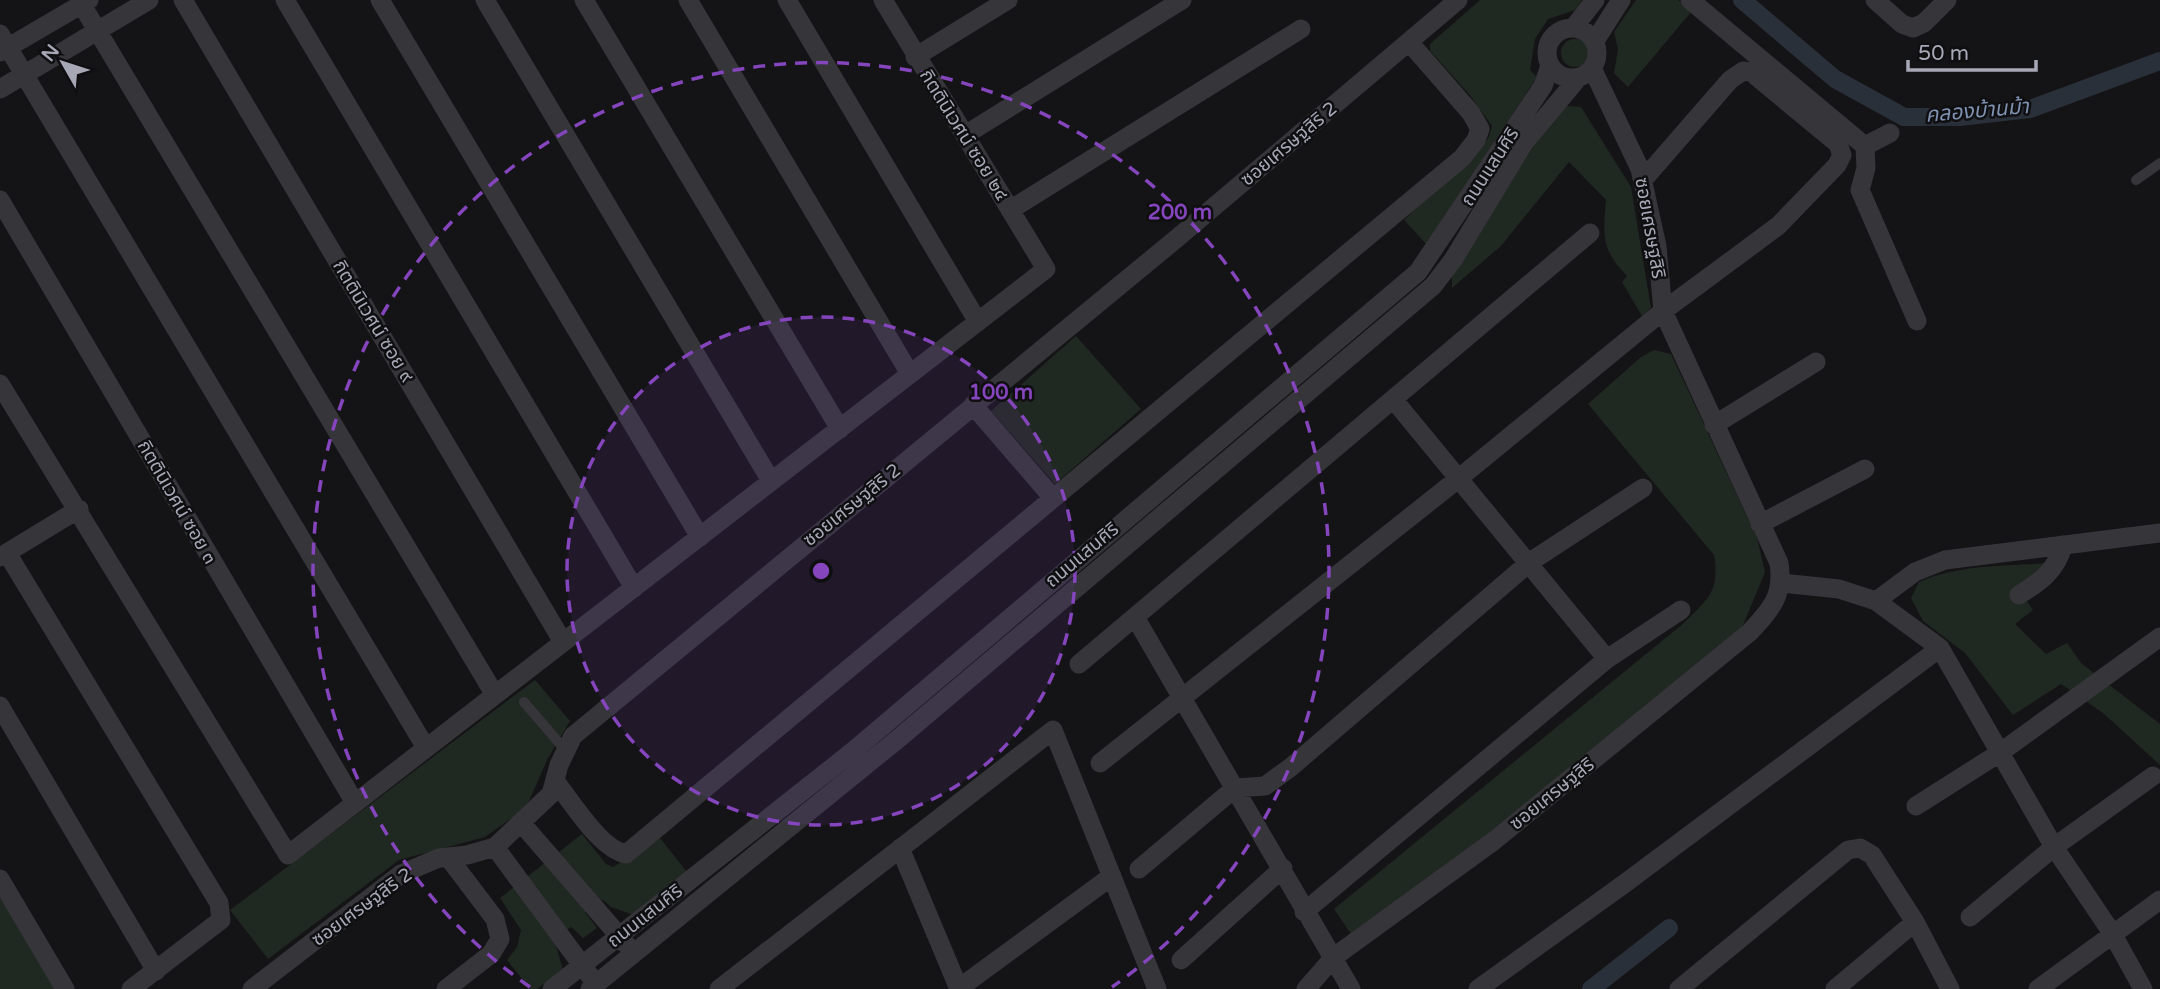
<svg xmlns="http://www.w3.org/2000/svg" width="2160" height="989" font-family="'Varela Round','Noto Sans Thai',sans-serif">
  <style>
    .green { fill: #202822 }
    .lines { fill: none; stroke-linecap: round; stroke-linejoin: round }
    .canal { stroke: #2a3039; stroke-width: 18 }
    .service { stroke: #35353a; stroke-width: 10 }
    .minor { stroke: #35353a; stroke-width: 19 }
    .ring { fill: none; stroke: #8445bd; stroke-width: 3.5; stroke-dasharray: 12 9 }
    .labels { text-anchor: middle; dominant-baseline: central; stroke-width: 5; stroke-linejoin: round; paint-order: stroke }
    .street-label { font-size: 19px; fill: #a6a8b6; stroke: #0f0f11 }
    .water-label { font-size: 21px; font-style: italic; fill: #7e91b0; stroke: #0f0f11 }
    .centre { fill: #8445bd; stroke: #0f0f11; stroke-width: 3.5 }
    .ring-label { font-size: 21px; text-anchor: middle; font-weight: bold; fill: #8445bd; stroke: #0f0f11; stroke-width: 5; stroke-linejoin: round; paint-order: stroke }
  </style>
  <rect width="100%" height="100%" fill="#141416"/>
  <path class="green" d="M1480,0h102l-7,10 -27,9 -13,20 -5,31 7,7 -110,168 -23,-25 84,-81 4,-13 -23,-32 -39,-43v-7z
    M1636,0h42l14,11 -64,76 -14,-14 4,-24 -4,-17z
    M1561 53a14 14 0 1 1 28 0a14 14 0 1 1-28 0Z
    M1567,106l14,1 50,80 20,121 -9,8 -20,-34 5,-6c-26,-27 -24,-40 -21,-76l-37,-38 -68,84 -49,42v-14l100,-157z
    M1076,336l65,73 -86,75 -64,-73z
    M1654,350l17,4 86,184 8,34 -23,56 -385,315 -23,-34 350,-286c24,-24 36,-32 30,-68l-126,-151 53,-47z
    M2051,563l-34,24 16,23 -18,14 31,30 21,-11 14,20 79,61v41l-57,-52 -42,-29 -48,31 -48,-62 -42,-32 -12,-23 8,-16c41,-18 88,-16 132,-19z
    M535,680l35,41 -22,37 -22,50 -41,29 -86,23 -131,99 -38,-49z
    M582,834l24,30 7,3 47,-29 27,34 -53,43 -23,-8 -8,-7 -18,12 12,16 -14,10 -12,-11 -17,11 9,32 -26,19h-7l-23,-29 10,-13 4,-17 -21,-32z
    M0,890l57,99h-57z"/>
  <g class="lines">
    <path class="canal" d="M1742,0l93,79 69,38h55l71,-8 130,-48
      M1591,989l78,-61"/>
    <path class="service" d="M2136,180l24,-17
      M524,702l42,49"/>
    <path class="minor" d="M79,0l416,695
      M183,0l380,642
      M285,0l349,588
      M380,0l320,537
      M485,0l286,481
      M584,0l256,429
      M688,0l222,374
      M787,0l191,322
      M1690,0l175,146 1,22 -6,22 57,131
      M1875,0l27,24 11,4 11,-5 23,-23
      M1574,27l21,-27
      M1547 53a25 25 0 1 1 50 0a25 25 0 1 1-50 0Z
      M0,34l426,714
      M1595,41l26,-41
      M0,52l89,-52
      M915,57l93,-57
      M0,89l149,-89
      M965,135l217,-135
      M1865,146l25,-13
      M0,200l355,603
      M1010,210l291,-181
      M0,384l288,471 758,-586 -163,-269
      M1393,399l214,260
      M973,405l80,93
      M1714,425l102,-63
      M1760,524l105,-55
      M7,553l212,350 2,17 -90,69
      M0,557l79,-48
      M1782,583l57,6 37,12 64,47 114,199 58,86 31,56
      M2019,595c21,-13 38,-25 44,-50
      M1876,601l39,-29 30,-12 215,-27
      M1135,617l216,372
      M1079,664l511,-431
      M0,706l156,265
      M1100,763l358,-284 205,-168 115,-85 59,-61 5,-10 -4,-11 -87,-72 -8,-1 -13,9 -87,100
      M555,781c17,21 45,68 71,73l836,-696 14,-18 4,-11 -9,-16 -62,-71
      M1916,806l85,-54 159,-115
      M523,825l104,120
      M495,847l95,129
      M900,848l59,141
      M1139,869l96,-81 30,-2 26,-19 239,-205 113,-74
      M0,879l65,110
      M1304,912l303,-253 74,-49
      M1970,917l84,-70 99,-71
      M1181,960l102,-92
      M252,989l149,-115 38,-16 28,-3 28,-8 56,-53 8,-29 14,-29 603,-497 282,-239
      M446,989l45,-35 9,-15 -5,-20 -47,-62
      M552,989l300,-237 566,-480 125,-186 7,-20
      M590,989l308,-250 535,-453 20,-26 71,-117 55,-66
      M719,989l334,-259 104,259
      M958,989l154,-113
      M1306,989l28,-32 161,-117 255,-208c21,-23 34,-36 29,-69l-116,-252 -6,-65 -17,-77 -48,-101
      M1478,989l146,-105 316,-236
      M1679,989l169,-139 12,-2 12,7 43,67 35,67
      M1835,989l80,-67
      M2038,989l122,-89"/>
  </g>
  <circle cx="821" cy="571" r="254" fill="#8445bd" fill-opacity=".12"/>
  <g class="ring">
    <circle cx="821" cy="571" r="254"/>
    <path d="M530 987A508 508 0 1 1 1112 987"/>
  </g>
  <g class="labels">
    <g class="street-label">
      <text transform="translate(964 135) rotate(58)">กิตตินิเวศน์ ซอย ๒๔</text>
      <text transform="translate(1289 144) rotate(-40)">ซอยเศรษฐสิริ 2</text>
      <text transform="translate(1490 167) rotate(-57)">ถนนแสนศิริ</text>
      <text transform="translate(1650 228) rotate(80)">ซอยเศรษฐสิริ</text>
      <text transform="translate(373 321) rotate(59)">กิตตินิเวศน์ ซอย ๙</text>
      <text transform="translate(177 502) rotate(60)">กิตตินิเวศน์ ซอย ๓</text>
      <text transform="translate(852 505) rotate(-39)">ซอยเศรษฐสิริ 2</text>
      <text transform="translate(1082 555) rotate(-40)">ถนนแสนศิริ</text>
      <text transform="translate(1552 794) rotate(-39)">ซอยเศรษฐสิริ</text>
      <text transform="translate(362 907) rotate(-36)">ซอยเศรษฐสิริ 2</text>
      <text transform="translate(645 916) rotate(-38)">ถนนแสนศิริ</text>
    </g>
    <g class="water-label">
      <text transform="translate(1977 111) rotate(-5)">คลองบ้านม้า</text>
    </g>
  </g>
  <circle cx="821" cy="571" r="10" class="centre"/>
  <g class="ring-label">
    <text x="1180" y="219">200 m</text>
    <text x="1001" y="399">100 m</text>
  </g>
  <g transform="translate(63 63) rotate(309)" stroke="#0f0f11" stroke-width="5" paint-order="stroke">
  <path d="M0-5L12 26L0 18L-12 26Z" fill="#a6a8b6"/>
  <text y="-10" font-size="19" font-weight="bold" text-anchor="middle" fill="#a6a8b6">N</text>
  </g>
  <path d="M1908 60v10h128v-10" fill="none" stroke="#a6a8b6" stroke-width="3.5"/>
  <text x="1918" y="60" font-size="21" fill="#a6a8b6" stroke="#0f0f11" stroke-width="5" paint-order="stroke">50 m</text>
</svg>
